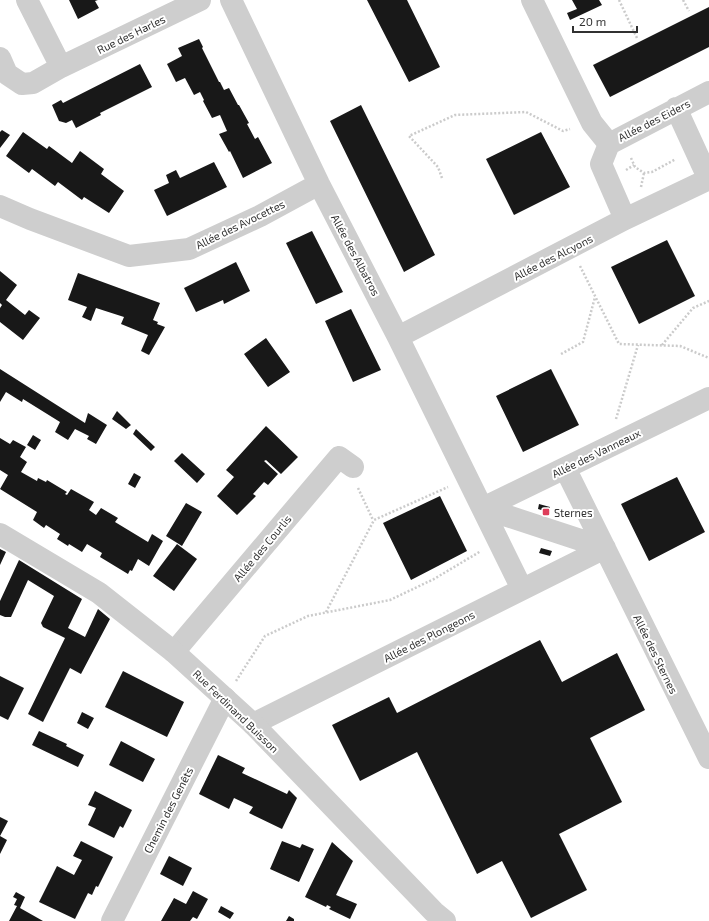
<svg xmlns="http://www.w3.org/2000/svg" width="709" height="921" font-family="'Exo 2',sans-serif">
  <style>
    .building { fill: #181818 }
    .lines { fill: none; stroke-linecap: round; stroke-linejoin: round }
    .path { stroke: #cbcbcb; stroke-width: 2.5; stroke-dasharray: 2 2; stroke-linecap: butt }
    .minor { stroke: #cecece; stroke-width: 22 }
    .tertiary { stroke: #cecece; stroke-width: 22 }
    .poi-dot { fill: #de3d5a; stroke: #fff; stroke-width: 1.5 }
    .labels { text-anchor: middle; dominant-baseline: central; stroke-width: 4; stroke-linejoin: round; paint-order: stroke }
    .street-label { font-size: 11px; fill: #313131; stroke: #fff }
    .poi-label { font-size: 11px; fill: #313131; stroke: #fff; text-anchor: start }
  </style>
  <rect width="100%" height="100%" fill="#fff"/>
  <path class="building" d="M69,0h29l-3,1 4,7 -21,11z
    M367,0h40l33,67 -31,15z
    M572,0h27l3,5 -32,15 -3,-7 10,-4z
    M709,7v40l-99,50 -17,-32z
    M199,39l4,8 -1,1 17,34h1l4,8 5,-2 9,17h1l10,18 -2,1 8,15 3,-2 14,26 -29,15 -13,-27 -1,1 -10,-18 8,-3 -7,-16 -8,3 -9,-17 1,-1 -4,-8 -6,3 -9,-17 -9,4 -9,-18 15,-8 -4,-8z
    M140,64l12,23 -52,26 1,2 -25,13 -4,-8 -6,3 -7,-2 -7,-16 9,-5 2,3z
    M361,105l74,150 -31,17 -74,-151z
    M2,130l8,5 -10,13v-16z
    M23,132l24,17 2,-3 23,17 8,-12 24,18 -3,5 23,17 -15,22 -25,-16 -2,3 -24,-18 -3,4 -23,-17 -3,4 -23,-17z
    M541,132l29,55 -56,28 -28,-56z
    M214,162l13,25 -60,29 -13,-26 15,-7 -3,-8 10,-5 4,8z
    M312,231l31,61 -27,12 -30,-61z
    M667,240l28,56 -56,28 -28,-57z
    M236,262l14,29 -26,13 -1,-4 -27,12 -12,-24z
    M0,271l17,14 -11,15 19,15 4,-5 11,8 -17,22 -23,-18v-14l2,-3 -2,-2z
    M78,273l82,30 -7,17 5,2 -1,2 8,3 -16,28 -8,-4 7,-16 -27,-11 3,-7 -28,-9 -5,13 -9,-4 5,-10 -19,-7z
    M351,309l30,61 -28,12 -28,-61z
    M266,338l24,34 -22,15 -24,-33z
    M0,369l85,54 3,-10 19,12 -11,19 -9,-5 2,-3 -14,-7 -7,11 -13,-8 5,-10 -37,-23 -1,3 -16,-10 -6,10z
    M551,369l28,56 -56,27 -27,-56z
    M117,411l14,14 -5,4 -14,-10z
    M266,426l32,31 -17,17 -15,-14 -2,1 14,13 -10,11 -4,-3 -11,12 3,2 -19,19 -20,-19 17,-19 -8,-7z
    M136,429l19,18 -4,4 -18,-17z
    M33,435l8,5 -6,10 -8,-5z
    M0,438l10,6 3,-4 13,7 -6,10 7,5 -6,10 16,9 1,-3 8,4 1,-2 20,12 -2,2 2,1 4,-6 23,13 -5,8 7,5 5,-7 17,10 -3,4 33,20 4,-8 11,7 -14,25 -11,-7 -6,12 -2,-1 -2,4 -28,-17 2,-4 -15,-9 -5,8 -13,-8 -1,2 -11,-7 3,-5 -14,-9 -2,3 -11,-8 4,-8 -37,-23 8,-14 -8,-5z
    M182,453l23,21 -8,9 -23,-22z
    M134,473l7,4 -6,11 -7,-4z
    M677,477l28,55 -56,29 -28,-57z
    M440,496l27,55 -56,29 -28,-57z
    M186,503l16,9 -20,34 -16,-10z
    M539,504l11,3 -2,5 -10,-3z
    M177,544l20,15 -23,32 -21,-15z
    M541,548l11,3 -2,5 -11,-3z
    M0,549l6,3 -6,13z
    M19,560l63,39 -14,29 17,9 13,-28 12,10 -29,55 -11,-6 -27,54 -15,-8 37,-76 -22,-11 -2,-4 13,-27 -26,-16 -17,37h-6l-5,-2v-14z
    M540,640l22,42 55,-29 28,57 -55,28 32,64 -63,32 28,56 -56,28 -29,-57 -25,13 -60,-122 -57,29 -28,-56 57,-28 8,16z
    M123,671l61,31 -17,35 -62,-30z
    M0,676l24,12 -16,32 -8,-4z
    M82,712l12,6 -6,11 -11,-6z
    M39,731l28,13 -1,2 18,9 -6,12 -46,-22z
    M121,741l34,18 -12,23 -34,-17z
    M218,755l27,13 -3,5 45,21 2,-4 8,8 -15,31 -33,-16 4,-6 -19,-9 -5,11 -30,-15z
    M95,791l37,19 -9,18 -3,-2 -6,12 -26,-13 8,-17 -8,-3z
    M0,817l8,4 -8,15 7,4 -7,14z
    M81,841l32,16 -15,30 -2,-1 -4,9 -4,-2 -13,26 -36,-17 18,-36 17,9 8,-15 -9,-4z
    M282,841l18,7 2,-4 12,5 -15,33 -29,-13z
    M332,842l21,19 -17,34 21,9 -7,15 -21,-10 2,-2 -4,-2 -1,2 -21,-10z
    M169,856l23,12 -9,18 -23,-12z
    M193,891l15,8 -11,20 -4,-2 -3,4h-29l13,-23 12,6z
    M16,892l9,5 -5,11 23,13h-34l8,-15 -3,-1 3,-6 -4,-2z
    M221,906l13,7 -4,6 -12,-7z
    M289,916l5,3v2h-8z"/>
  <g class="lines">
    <path class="path" d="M619,0l18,38
      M683,0l6,11
      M631,158l4,9 9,6 8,-1 24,-13
      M626,170l8,-5
      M442,178l-4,-11 -29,-31 46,-21 71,-3 37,19 7,-2
      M641,187l3,-14
      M580,266l39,78 61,2 29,12
      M662,345l31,-37 16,-7
      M561,354l22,-12 12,-45
      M616,419l22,-74
      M358,488l15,32
      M326,612l48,-92 74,-33
      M236,681l29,-45 43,-20 82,-16 44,-21 47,-28"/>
    <path class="minor" d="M27,0l34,67
      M231,0l88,184 79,153 124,252
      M532,0l60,123 17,21
      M0,58l7,16 15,10 11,-1 28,-16 139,-67
      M676,108l33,72
      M0,206l30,13 99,37 60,-7 71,-33 59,-32
      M625,219l-24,-55 8,-20 100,-52
      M398,337l227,-118 84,-40
      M565,468l144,290
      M483,508l226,-110
      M483,508l122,40
      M174,652l165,-195 14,10
      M253,724l352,-176
      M112,921l113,-223"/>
    <path class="tertiary" d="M0,534l99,59 75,59 79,72 181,188 11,9"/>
  </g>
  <rect class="poi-dot" x="542" y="508" width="8" height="8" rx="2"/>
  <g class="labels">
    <g class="street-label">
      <text transform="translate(131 34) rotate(-26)">Rue des Harles</text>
      <text transform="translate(654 120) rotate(-27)">Allée des Eiders</text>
      <text transform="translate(240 224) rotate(-26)">Allée des Avocettes</text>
      <text transform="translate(356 255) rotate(62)">Allée des Albatros</text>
      <text transform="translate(553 257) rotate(-27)">Allée des Alcyons</text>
      <text transform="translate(596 453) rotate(-26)">Allée des Vanneaux</text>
      <text transform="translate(262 548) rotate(-50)">Allée des Courlis</text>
      <text transform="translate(429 636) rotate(-27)">Allée des Plongeons</text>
      <text transform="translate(656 654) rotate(64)">Allée des Sternes</text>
      <text transform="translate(236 711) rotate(44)">Rue Ferdinand Buisson</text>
      <text transform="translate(168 810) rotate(-63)">Chemin des Genêts</text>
    </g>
    <g class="poi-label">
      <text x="554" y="512">Sternes</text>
    </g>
  </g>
  <path d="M573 26v6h64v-6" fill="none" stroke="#313131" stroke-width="2"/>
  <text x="579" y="26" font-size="12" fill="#313131" stroke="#ffffff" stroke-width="3" paint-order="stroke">20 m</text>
</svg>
